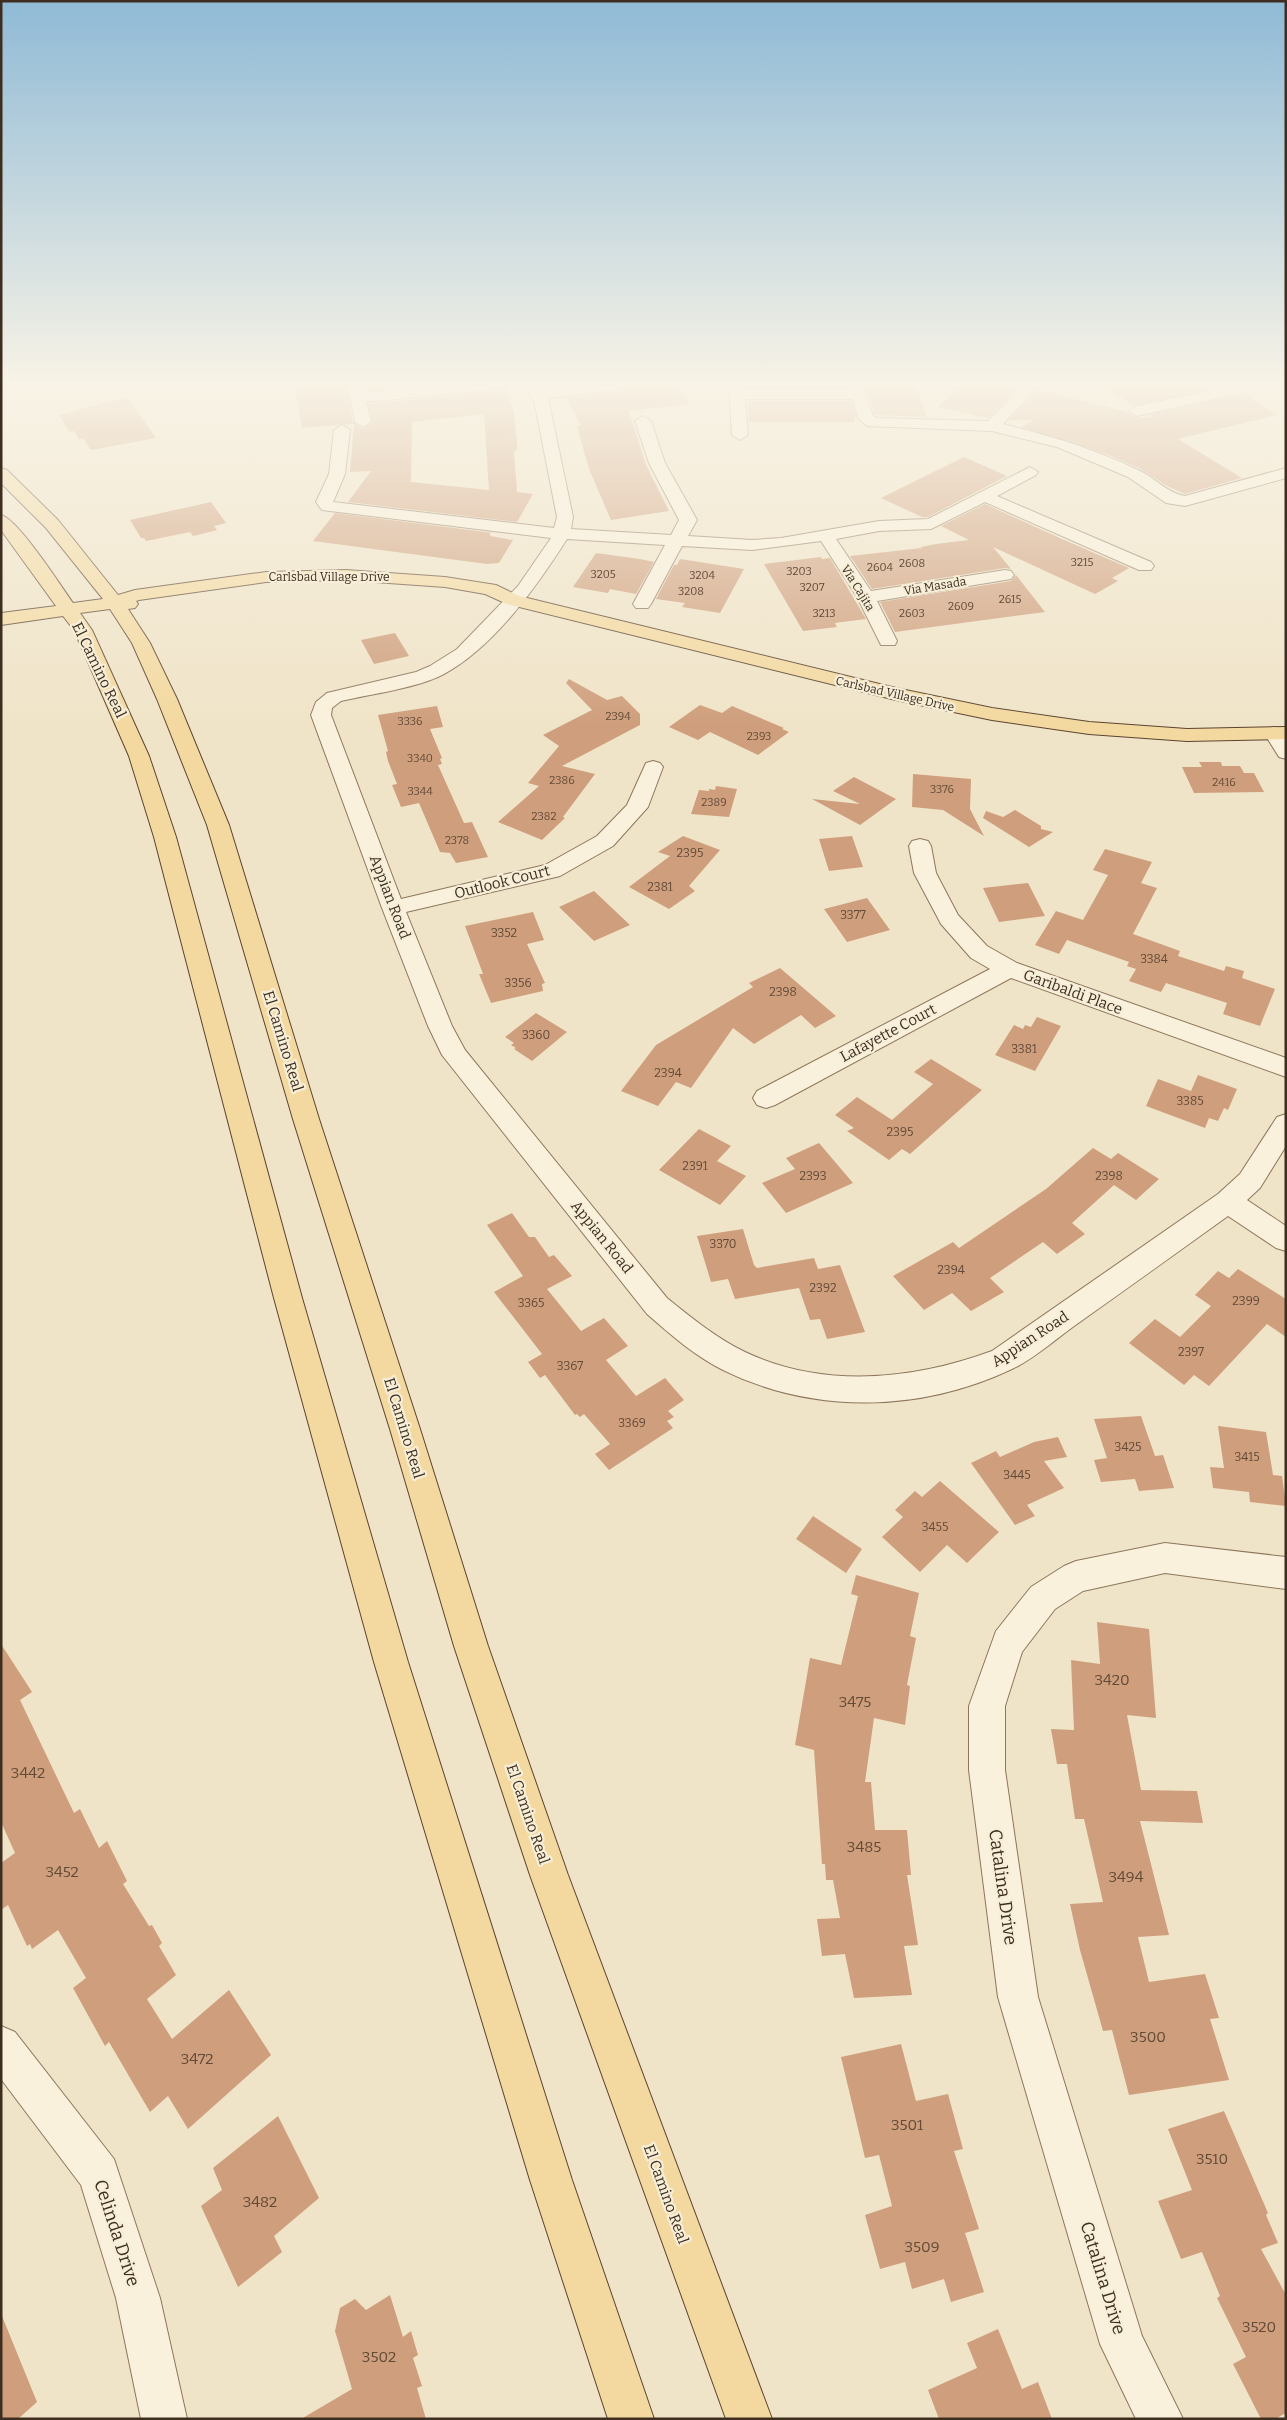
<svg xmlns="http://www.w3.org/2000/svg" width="1287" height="2420" font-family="Bitter,serif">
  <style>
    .building { fill: #cf9f7d; fill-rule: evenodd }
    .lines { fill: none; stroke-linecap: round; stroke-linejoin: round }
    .minor-casing { stroke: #8d765c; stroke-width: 2 }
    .major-casing { stroke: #5b4430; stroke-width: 2 }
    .minor { fill: #faf1dc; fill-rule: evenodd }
    .major { fill: #f3d9a0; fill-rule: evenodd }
    .labels { text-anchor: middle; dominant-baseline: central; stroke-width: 4.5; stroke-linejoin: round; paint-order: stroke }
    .far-number-label { font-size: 11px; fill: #624a37 }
    .far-street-label { font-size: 12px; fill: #3d2e20; stroke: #f7eed8 }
    .number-label { font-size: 12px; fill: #624a37 }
    .street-label { font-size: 15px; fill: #3d2e20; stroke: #f7eed8 }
    .near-number-label { font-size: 15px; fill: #624a37 }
    .near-street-label { font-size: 18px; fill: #3d2e20; stroke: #f7eed8 }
  </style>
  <rect width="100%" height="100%" fill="#f0e4c8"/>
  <path class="building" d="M295,385h51l7,37 9,7 11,-6 -5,-19 132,-13 6,-3 8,24 3,29v9l-3,2 3,40 16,2 -3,5 -13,23 -169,-20 23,-31 -21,1 4,-48 -52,4zM484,414l5,76 -78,-8 1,-60z
    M397,385h37l-69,6v-3z
    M632,385h45l13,19 -61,7 17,54 23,46 -58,9 -22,-51 -12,-43 4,-1 -15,-27 57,-7z
    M746,385h101l1,3h-102z
    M865,385h51l10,32 -51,-2z
    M962,385h52l7,1 -33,32 -51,-11z
    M1102,385h127l-95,21z
    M1038,390l89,22 10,6 15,-1 -3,-2 95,-21 33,21 -99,24 64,39 -57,16 -18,-8 -28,-18 -33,-14 -85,-27 14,-7h-26z
    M127,397l29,41 -65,12 -8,-12 -4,1 -5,-8 -4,1 -11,-17z
    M748,401h104l4,16h-2l1,5h-106z
    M964,457l43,19 -79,41h-6l-41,-19z
    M211,502l15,21 -12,3 3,4 -24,6 -3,-4 -44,9 -2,-3h-3l-11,-18z
    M985,504l77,35 67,29 -17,10 6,3 -23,13 -102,-47 18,22 -6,-1 -133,21 -22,-33 72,-8 -1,-1 15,-3 33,-4 -28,-14z
    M335,513l159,20h-4v3l23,4 -14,23 -12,1 -174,-23z
    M596,553l44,6 14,3 -18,32 -26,-5 -2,4 -35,-6z
    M821,557l1,2 8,-1 36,61 -31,4 2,4 -34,4 -39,-67z
    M680,559l64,10 -24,44 -38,-6 3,-4 -29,-4 18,-34h3z
    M1016,575l29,37 -150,20 -15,-30 131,-21z
    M395,633l14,23 -35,8 -13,-24z
    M569,679l38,21 15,-4 18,18v11l-78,41 33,8 -32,43 2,1 -23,22 -44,-18 41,-36 -11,-3 31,-37 -16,-11 49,-25 -26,-27z
    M700,705l22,8 10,-7 52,22 -2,1 7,3 -31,23 -48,-23 -12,8 -29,-13z
    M437,706l6,21 -13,2 12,29 -2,1 2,5 -4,1 26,58 8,-1 16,35 -32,6 -6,-10 -10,-1 -21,-49 -18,4 -9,-22 5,-1 -9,-23 -2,-9 2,-1 -10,-36z
    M1199,762h22l1,4h18l4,7h10l10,19 -70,1 -12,-26h20z
    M913,774l58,5 -1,30 14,27 -41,-26 -31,-3z
    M854,777l42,22 -36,26 -48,-26 48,5 -27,-13z
    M716,786l21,3 -8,28 -38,-3 8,-24 10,1v-2l6,1z
    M1015,810l26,16v3l12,3 -24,15 -46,-29 3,-7 17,6z
    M683,836l37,14 -31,36 6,5 -26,18 -40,-22 41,-31 -12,-4z
    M852,836l11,31 -34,4 -10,-32z
    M1105,849l47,13 -11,21 16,5 -24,46 47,17 -2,5 46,15 2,-5 18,5 -2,7 33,11 -15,37 -37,-12 4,-11 -61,-20 -5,9 -32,-11 7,-12 -9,-3 2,-4 -62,-22 -8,14 -24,-9 21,-34 27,9 25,-45 -15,-5z
    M1028,883l17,33 -46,6 -16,-34z
    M594,891l36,34 -36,16 -35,-34z
    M867,898l23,32 -43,12 -23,-33z
    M533,912l11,28 -17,4 18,39 -3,1 1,7 -52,12 -12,-29h4l-18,-48z
    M780,968l56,48 -21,12 -14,-13 -47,29 -21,-16 -42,60 -15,-6 -18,24 -37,-15 35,-46 97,-58 -4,-4z
    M536,1013l31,19 -35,29 -18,-12 2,-1 -5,-3 3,-2 -9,-6z
    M1037,1017l24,9 -26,45 -40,-16 19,-30 9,4 2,-4 6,2z
    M931,1059l51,31 -72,64 -8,-5 -13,11 -42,-29 7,-3 -19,-13 22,-18 35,23 41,-36 -19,-12z
    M1198,1075l39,14 -9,21 -4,-2 -6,13 -9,-3 -4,10 -59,-22 12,-27 33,12z
    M699,1129l32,17 -14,15 29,15 -26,29 -61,-35z
    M819,1143l34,40 -67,30 -24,-30 33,-14 -9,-11z
    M1093,1148l18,11 7,-6 41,26 -23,21 -22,-15 -42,38 13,11 -28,20 -14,-12 -53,36 14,14 -33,19 -19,-18 -28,17 -31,-34 60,-34 6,6 87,-59z
    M512,1213l17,24h6l14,20 5,-2 18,21 -25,13 34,42 23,-13 24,28 -22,14 30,36 29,-18 19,22 -16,11 6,6 -7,4 6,7 -64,42 -14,-16 15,-10 -26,-30 -4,3 -3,-3 -2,1 -30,-40 -5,3 -12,-16 14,-8 -48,-62 29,-16 -36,-51z
    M743,1229l11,36 3,3 57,-10 4,11 22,-4 25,67 -38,7 -7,-20 -10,1 -11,-32 -64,11 -7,-20 -17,3 -14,-46z
    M1238,1269l48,30v38l-19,-13 -58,62 -15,-11 -10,10 -55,-42 26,-24 25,18 31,-31 -16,-11 23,-24 11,7z
    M1141,1416l14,40 8,-1 11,33 -35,3 -4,-12 -34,3 -7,-22 13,-2 -13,-39z
    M1218,1426l48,6 7,43 9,1 4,30 -36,-4 -1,-10 -36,-4 -3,-21 14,1z
    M1058,1437l9,20 -23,4 20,27 -37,17 8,11 -20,9 -44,-62 25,-12 4,6 34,-15z
    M940,1481l59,51 -32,31 -20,-18 -27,27 -38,-35 21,-20 -8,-7 20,-19 7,6z
    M813,1516l49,33 -16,24 -50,-34z
    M856,1575l63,18 -9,43 6,2 -9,47 3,1 -5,39 -31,-7 -9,64h6l4,48h32l4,45h-4l11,70 -14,1 8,49 -58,3 -9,-44 -23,2 -5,-37 23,-1 -7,-38h-7l-1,-16h-3l-8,-114 -19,-5 15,-87 31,7 17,-69 -7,-2z
    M1097,1622l52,7 7,89 -29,-3 14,75 56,1 6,32 -63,-2 29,114 -31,2 11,45 56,-8 14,44 -9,1 19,61 -100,15 -17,-65 -9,1 -23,-81 -10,-46 33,-2 -19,-83h-9l-8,-55h-10l-6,-35 23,1 -3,-70 29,4z
    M1,1644l31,48 -12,8 54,113 6,-4 19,39 8,-7 20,40 -4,3 26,42 3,-1 10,18 -3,3 17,29 -29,24 25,40 57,-49 42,65 -83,74 -20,-33 -18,16 -41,-70 -4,4 -32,-58 13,-10 -28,-48 -26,19 -2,-5 -3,2 -19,-41 -7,5v-47l14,-10 -14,-31z
    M901,2044l15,57 32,-7 15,55 -9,2 25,78 -14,4 19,59 -33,10 -7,-23 -32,10 -7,-27 -25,7 -15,-54 27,-9 -13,-51 -14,3 -24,-101z
    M1224,2111l44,102 -2,2 12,28 -17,6 25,46v118l-11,6h-14l-28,-55 13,-7 -29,-59 3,-2 -18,-44 -21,7 -23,-58 34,-11 -24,-61z
    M278,2116l41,82 -45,38 8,16 -44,35 -37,-81 21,-16 -9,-22z
    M390,2295l13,42 8,-6 7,24 -5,3 9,28 -5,2 9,31h-125l51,-30 -17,-58 5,-23 15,-9 11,11z
    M2,2316l35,86 -19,17h-17z
    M998,2329l24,60 16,-7 14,37h-113l-11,-29 49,-22 -10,-25z"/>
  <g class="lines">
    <defs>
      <path id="minor" d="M348,385h14l2,8 89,-8h54l-7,4 -134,13 5,20 -8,5 -8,-5z
        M522,385h15l4,5 45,-5h44l-7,4 -75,9 25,119 -2,12 100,6 8,-15 -30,-57 -14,-42 8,-5 8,5 14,42 32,57 -9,16 64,4 29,-2 98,-17 49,-2 102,-52 8,5 -2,3 -39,21 154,66 3,4 -3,4h-12l-154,-68 -54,27 -52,2 -43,8 35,52 134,-21 6,1 3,4 -3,4 -6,1 -128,21 20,40 -2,4h-14l-24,-48 -36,-56 -69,9 -70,-4 -31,58 -3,4h-12l-3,-4 32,-59 -98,-6c-30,47 -73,108 -123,135 -26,14 -73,20 -103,27l-9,7 -1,7 70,184 144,-34 52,-29 30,-31 19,-42 7,-2 7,2 3,4 -15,40 -35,39 -53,30 -154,36 46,114 13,24 202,248c25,20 49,40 78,54 79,37 168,28 247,-1l226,-157 22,-20 37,-57 9,-3v32l-26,42 -13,12 39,26v25l-10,-3 -48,-32c-50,36 -100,72 -151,108 -20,14 -43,35 -65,45 -91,43 -198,46 -289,1 -28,-14 -52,-35 -76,-56l-205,-259 -14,-29 -46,-118 -71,-193 5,-13 11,-9 89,-21 14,-6 27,-17 61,-63 33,-48 -229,-28 -6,-8 13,-28 5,-44 8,-5 8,5 -5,44 -12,28 221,26 3,-11 -23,-117z
        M729,385h14l1,5h106l-1,-5h14l10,31 4,2 111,3 37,-36h15l-37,39c47,12 91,25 135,46 16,7 29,23 47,26l101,-28v10l-101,28 -19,-3 -38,-26 -71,-30 -65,-16 -125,-5 -9,-8 -5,-19h-108l3,36 -8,5 -8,-5z
        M1240,385l6,1 3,3 -3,3 -109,24 -8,-5 8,-5z
        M1274,727l7,2 5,7v23l-7,-2 -15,-24 3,-4z
        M920,839l8,2 3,5 5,27 22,42 29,31 30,17 269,95v19l-275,-99 -236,127 -9,3 -9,-3 -4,-7 4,-7 233,-122 -19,-11 -30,-34 -27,-51 -5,-27 3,-5z
        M1165,1543l121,14v32l-121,-16 -82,18 -28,18 -33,43 -17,54v64l33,227 104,339 41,83h-47l-36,-75 -102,-347 -29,-227v-64l27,-75 35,-44 33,-21 12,-5z
        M1,2026l14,6 99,127 46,139 27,121h-46l-25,-121 -35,-113 -80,-106z"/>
      <path id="major" d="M1,468l6,2 51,50 60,75 17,-5 131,-18 80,-2 99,7 51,8 23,11 377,92 96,20 97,14 98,7 99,-2v12l-99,2 -98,-7 -97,-14 -96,-20 -389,-96 -22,-10 -40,-7 -99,-7 -80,2 -127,18 -3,1 2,3 -3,4 -7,1 22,34 27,56 52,126 90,294 101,310 68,217 80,229 204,544h-46l-196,-544 -76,-229 -64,-217 -97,-310 -86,-294 -50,-126 -25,-56 -22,-34 -30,4 12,17 57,126 27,81 126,461 106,364 164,518 82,239h-46l-78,-239 -156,-518 -100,-364 -120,-461 -25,-81 -55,-126 -11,-14 -62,9v-12l55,-7 -55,-76v-15c17,4 60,71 72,88l30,-4 -57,-71 -45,-45z"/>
    </defs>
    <use href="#minor" class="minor-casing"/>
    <use href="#major" class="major-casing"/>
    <use href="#minor" class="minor"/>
    <use href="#major" class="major"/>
  </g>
  <linearGradient id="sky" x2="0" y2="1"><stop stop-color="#8fbad6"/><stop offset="0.53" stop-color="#f8f3e6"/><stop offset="1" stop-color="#f8f3e6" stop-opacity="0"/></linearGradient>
  <rect width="1287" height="724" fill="url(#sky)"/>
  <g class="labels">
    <g class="far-number-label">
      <text x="1082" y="562">3215</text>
      <text x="912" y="563">2608</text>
      <text x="880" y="567">2604</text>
      <text x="799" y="571">3203</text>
      <text x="603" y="574">3205</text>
      <text x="702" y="575">3204</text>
      <text x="812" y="587">3207</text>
      <text x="691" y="591">3208</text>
      <text x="1010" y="599">2615</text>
      <text x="961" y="606">2609</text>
      <text x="824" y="613">3213</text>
      <text x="912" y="613">2603</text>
      <text x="618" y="716">2394</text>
      <text x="410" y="721">3336</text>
      <text x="759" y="736">2393</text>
      <text x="420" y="758">3340</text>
      <text x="562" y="780">2386</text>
      <text x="1224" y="782">2416</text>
      <text x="942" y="789">3376</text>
      <text x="420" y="791">3344</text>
      <text x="714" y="802">2389</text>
      <text x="544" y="816">2382</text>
      <text x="457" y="840">2378</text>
    </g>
    <g class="far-street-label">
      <text x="329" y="577">Carlsbad Village Drive</text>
      <text transform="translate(935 586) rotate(-9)">Via Masada</text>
      <text transform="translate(858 588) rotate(58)">Via Cajita</text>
      <text transform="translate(895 694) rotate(13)">Carlsbad Village Drive</text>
    </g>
    <g class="number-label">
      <text x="690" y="853">2395</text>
      <text x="660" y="887">2381</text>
      <text x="853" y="915">3377</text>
      <text x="504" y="933">3352</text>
      <text x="1154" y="959">3384</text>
      <text x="518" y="983">3356</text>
      <text x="783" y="992">2398</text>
      <text x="536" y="1035">3360</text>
      <text x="1024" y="1049">3381</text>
      <text x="668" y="1073">2394</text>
      <text x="1190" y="1101">3385</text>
      <text x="900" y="1132">2395</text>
      <text x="695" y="1166">2391</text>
      <text x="813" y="1176">2393</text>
      <text x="1109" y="1176">2398</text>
      <text x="723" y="1244">3370</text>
      <text x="951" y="1270">2394</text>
      <text x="823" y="1288">2392</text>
      <text x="1246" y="1301">2399</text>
      <text x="531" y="1303">3365</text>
      <text x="1191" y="1352">2397</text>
      <text x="570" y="1366">3367</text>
      <text x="632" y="1423">3369</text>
      <text x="1128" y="1447">3425</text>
      <text x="1247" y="1457">3415</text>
      <text x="1017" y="1475">3445</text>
      <text x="935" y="1527">3455</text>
    </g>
    <g class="street-label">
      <text transform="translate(99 670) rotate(64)">El Camino Real</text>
      <text transform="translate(502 882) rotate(-14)">Outlook Court</text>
      <text transform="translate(390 897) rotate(69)">Appian Road</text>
      <text transform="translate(1073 992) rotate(20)">Garibaldi Place</text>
      <text transform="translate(888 1033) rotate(-28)">Lafayette Court</text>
      <text transform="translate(283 1041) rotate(73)">El Camino Real</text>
      <text transform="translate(602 1237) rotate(51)">Appian Road</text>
      <text transform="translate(1030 1339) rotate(-33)">Appian Road</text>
      <text transform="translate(404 1428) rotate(73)">El Camino Real</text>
      <text transform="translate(528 1814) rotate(71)">El Camino Real</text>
      <text transform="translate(666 2194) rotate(70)">El Camino Real</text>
    </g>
    <g class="near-number-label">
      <text x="1112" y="1680">3420</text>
      <text x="855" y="1702">3475</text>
      <text x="28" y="1773">3442</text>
      <text x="864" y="1847">3485</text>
      <text x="62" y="1872">3452</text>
      <text x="1126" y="1877">3494</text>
      <text x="1148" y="2037">3500</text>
      <text x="197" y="2059">3472</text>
      <text x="907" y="2125">3501</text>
      <text x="1212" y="2159">3510</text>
      <text x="260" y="2202">3482</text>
      <text x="922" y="2247">3509</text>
      <text x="1259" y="2327">3520</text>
      <text x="379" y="2357">3502</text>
    </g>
    <g class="near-street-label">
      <text transform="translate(1003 1887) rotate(82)">Catalina Drive</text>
      <text transform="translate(117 2233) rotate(72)">Celinda Drive</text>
      <text transform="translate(1103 2278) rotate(73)">Catalina Drive</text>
    </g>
  </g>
  <rect width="1287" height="2420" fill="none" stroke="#3d2e20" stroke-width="5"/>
</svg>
